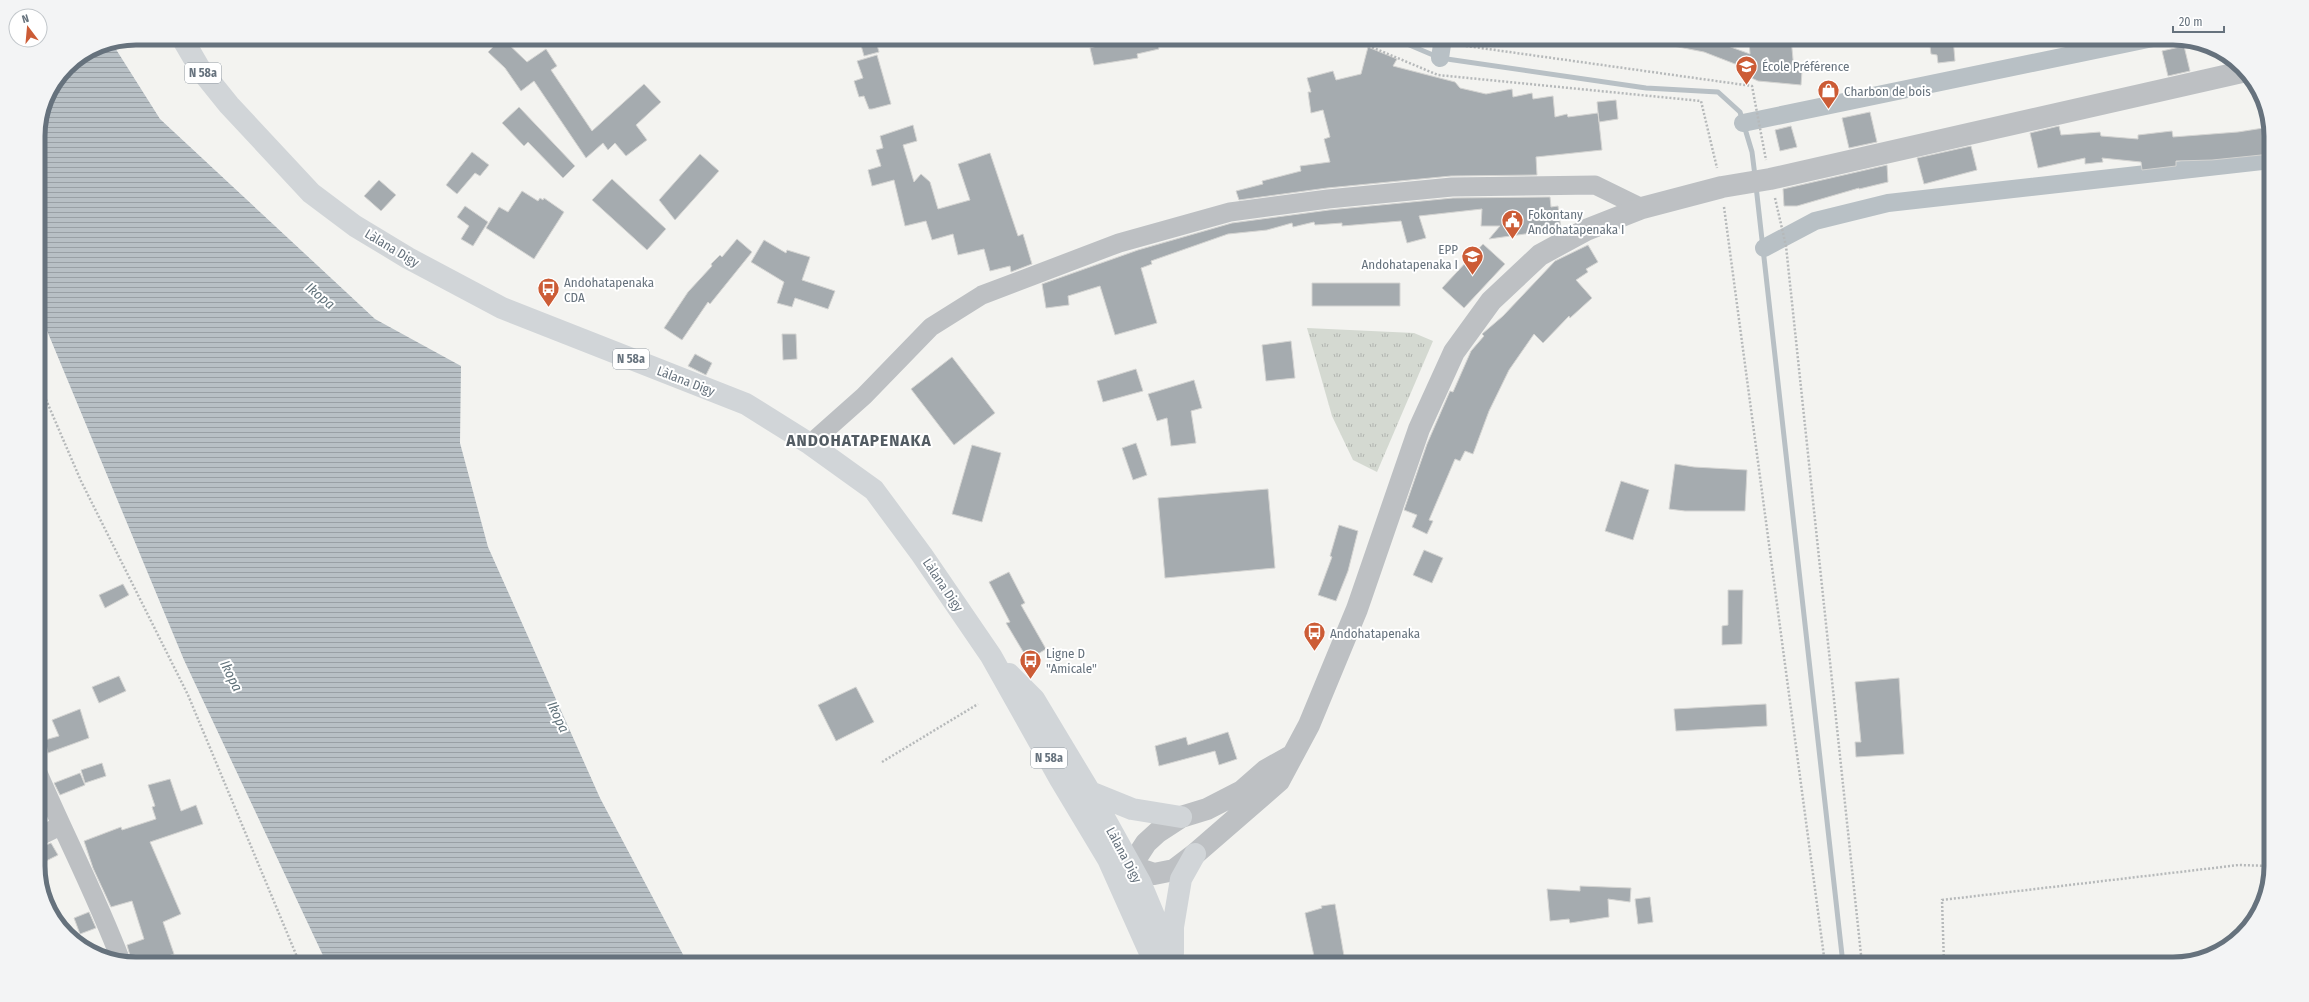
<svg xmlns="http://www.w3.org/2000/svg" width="2309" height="1002" font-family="'Fira Sans Condensed',sans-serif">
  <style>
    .grass { fill: url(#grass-tufts) }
    .water { fill: url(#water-rules) }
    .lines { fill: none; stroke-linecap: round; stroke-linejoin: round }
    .stream { stroke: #b8c0c5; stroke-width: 5 }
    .canal { stroke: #b8c0c5; stroke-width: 18 }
    .building { fill: #a5abaf; stroke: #d4d4d2 }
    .path { stroke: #b6b9ba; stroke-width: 2.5; stroke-dasharray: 2 2; stroke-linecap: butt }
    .minor { stroke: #bdc0c3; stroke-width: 19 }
    .tertiary { stroke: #bdc0c3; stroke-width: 22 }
    .primary { stroke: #d1d5d8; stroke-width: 22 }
    .labels { text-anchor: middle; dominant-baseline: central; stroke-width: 4; stroke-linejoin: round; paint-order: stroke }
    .shield { fill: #fff; stroke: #949ca4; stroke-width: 1 }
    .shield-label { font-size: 12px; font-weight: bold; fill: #66727d }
    .poi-label { font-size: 13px; fill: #66727d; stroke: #fff; text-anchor: start }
    .street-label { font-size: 13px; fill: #66727d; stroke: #fff }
    .water-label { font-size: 14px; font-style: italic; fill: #62737b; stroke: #fff }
    .district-label { font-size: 17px; font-weight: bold; letter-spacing: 1px; fill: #535c63; stroke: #fff }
    .rim { fill: none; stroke: #66727d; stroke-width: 5 }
  </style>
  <defs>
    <pattern id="grass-tufts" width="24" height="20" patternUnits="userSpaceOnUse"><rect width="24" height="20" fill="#d4d9d1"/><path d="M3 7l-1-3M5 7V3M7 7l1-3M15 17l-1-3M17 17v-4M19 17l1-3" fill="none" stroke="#b0b4af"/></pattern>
    <pattern id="water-rules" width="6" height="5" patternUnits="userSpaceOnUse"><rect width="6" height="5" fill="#b8c0c5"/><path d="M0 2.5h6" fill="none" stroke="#99a0a5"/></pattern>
  </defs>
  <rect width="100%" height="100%" fill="#f3f3f0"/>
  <path class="grass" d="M1307,328l107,5 19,8 -56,131 -24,-12 -21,-44z"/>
  <path class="water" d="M112,43l48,76 215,200 86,47 -1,77 28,104 112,251 88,166h-361l-143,-304 -146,-351v-66l8,-145 21,-31 32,-22z"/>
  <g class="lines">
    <path class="stream" d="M1393,38l47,20 206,30 72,4 22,20 12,40 3,24
      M1756,186l87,778"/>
    <path class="canal" d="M1440,58l3,-20
      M1743,123l410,-85
      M1764,248l51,-27 73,-18 383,-43"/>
  </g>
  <path class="building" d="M502,38l25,24 19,-13 11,17 -6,4 41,61 52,-47 17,18 -25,23 11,15 -21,16 -11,-13 -7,7 -5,-7 -17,15 -52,-77 -13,10 -16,-23 -17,-16z
    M859,38h16l4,14 -15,4z
    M1124,38h32l3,11 -22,5 1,4 -44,7 -4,-17z
    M1668,38h38l44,16 -1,-14 42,-2 3,32 8,1 -1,14 -43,-4 -13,-6 3,-6 -44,-17 -36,-7z
    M1929,38h24l2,23 -17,2 -1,-8 -6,-1z
    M2184,46l6,25 -22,5 -6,-25z
    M1368,47l29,12 -4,7 62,16 5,6 26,6 26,-5 1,8 19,-4 1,6 20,-3 2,21 12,-3 1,3 30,-4 4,37 -66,7 1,18 -86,1 -124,12 -88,12 -3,-9 27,-7 -1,-3 39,-10 -1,-5 30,-4 -6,-23 6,-2 -7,-27 -12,3 -3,-21h3l-4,-14 26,-7 3,9 25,-6z
    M877,55l14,49 -19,5h-3l-5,-13 -5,1 -5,-16 9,-3 -6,-17z
    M1616,100l2,19 -19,3 -2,-20z
    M519,107l56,59 -12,12 -35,-36 -4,4 -22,-23z
    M1870,112l7,30 -28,6 -7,-30z
    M913,125l4,16 -14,4 11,37 7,-8 9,8 8,27 32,-9 -12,-36 32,-11 28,83 5,-2 9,30 -21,8 -1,-6 -20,5 -6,-22 -26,6 -5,-21 -21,6 -6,-19 -21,5 -11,-46 -22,6 -4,-16 13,-4 -5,-16 7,-2 -3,-12z
    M1791,126l6,21 -17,4 -5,-21z
    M2059,126l2,9 39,-3 1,4 37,3v-4l34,-4 1,6 65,-5 32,-5 1,27 -59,6 -36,1v5l-34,4 -1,-8 -39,-4 1,4 -18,2v-6l-47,10 -8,-35z
    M1971,146l6,24 -53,14 -7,-26z
    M472,152l17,13 -9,11 -5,-3 -18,21 -11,-9z
    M700,154l19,17 -44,49 -16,-20z
    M1887,165l1,17 -29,7v-1l-62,18h-13l-1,-17z
    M612,179l54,50 -19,21 -55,-50z
    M379,180l17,15 -15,16 -17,-15z
    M522,191l16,10 2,-3 3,2 1,-2 20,14 -30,47 -48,-31 13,-21 9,5z
    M1550,197l1,10 7,-1 3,23 -72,10 11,-13h-19l1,-17 -63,7 7,22 -19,5 -6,-22 -59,5v-3l-27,2 -1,-3 -21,5 -1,-4 -25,7 -39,4 -77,27 1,3 -11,4 16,55 -42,12 -15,-49 -32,10 1,9 -23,3 -4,-24 96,-34 94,-27 97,-13 124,-12z
    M465,206l23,16 -15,24 -12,-7 8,-13 -12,-9z
    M737,239l15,13 -42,52 -2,-2 -26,38 -18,-12 24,-36 24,-26 -1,-2 9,-9 2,2z
    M764,240l22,13 1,-3 23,7 -8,23 33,11 -7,18 -33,-11 -3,9 -15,-4 7,-21 -33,-20z
    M1483,244l22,20 -41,44 -22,-20z
    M1588,245l10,17 -12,7 2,3 -12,8 16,18 -22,20 -1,-2 -26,27 -9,-9 -25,36 -20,41 -16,43 -8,-3 -5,10 -5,-2 -26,61 4,1 -6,13 -15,-7 5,-12 -13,-5 23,-66 23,-53 3,1 18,-41 13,-15 -2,-2 21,-18 52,-55z
    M1312,283h88v23h-88z
    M782,334h14l1,25 -14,1z
    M1291,341l4,37 -29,3 -4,-36z
    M695,354l17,9 -6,12 -18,-9z
    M952,357l43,56 -41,32 -43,-56z
    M1136,369l7,22 -40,11 -6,-21z
    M1194,380l8,28 -11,3 5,32 -25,3 -4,-28 -10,3 -9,-27z
    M1136,443l11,32 -14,5 -11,-32z
    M972,445l29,8 -19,69 -30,-8z
    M1675,464l19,3 53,3 -2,41h-60l-16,-2z
    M1621,481l28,9 -16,50 -28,-9z
    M1268,489l7,79 -110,10 -7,-80z
    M1339,525l19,6 -10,40 -12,30 -18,-6 14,-38 -2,-1z
    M1424,550l19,8 -11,25 -19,-8z
    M1009,572l16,31 -4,2 25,44 -18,11 -22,-37 4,-1 -21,-40z
    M123,584l6,11 -24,13 -6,-13z
    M1728,590h15l-1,54 -20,1v-19l6,-1z
    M119,676l7,15 -27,12 -7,-16z
    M1899,678l5,76 -48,3 -1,-15h6l-6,-60z
    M856,687l18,35 -38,19 -18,-36z
    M1766,704l1,22 -91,5 -2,-22z
    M80,709l9,29 -41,15 -3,-13 14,-4 -7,-16z
    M1228,732l9,27 -18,6 -4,-14 -56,15 -4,-20 31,-9 2,8z
    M102,763l4,13 -21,7 -4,-13z
    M80,773l5,12 -25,10 -6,-12z
    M170,779l11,32 15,-6 7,19 -53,18 31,72 -18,8 11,32 -28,10h-10l-4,-1 -5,-18 17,-6 -12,-38 -21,6 -18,-39 -9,-27 37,-14 1,3 34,-11 -4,-12 3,-1 -7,-21z
    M51,843l7,12 -20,10v-17z
    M1580,886l51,2 -1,14 -22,-3 1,18 -39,6 -1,-4 -19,2 -3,-32 33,2z
    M1650,897l3,25 -15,2 -3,-25z
    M1335,904l9,52 -29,5 -10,-48 17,-5 -1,-2z
    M89,912l7,16 -16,6 -6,-16z"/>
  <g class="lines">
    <path class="path" d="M1350,38l88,37 263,26 16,67
      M1431,38l14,5 307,43 14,74
      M1775,198l11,48 76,718
      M1724,207l101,757
      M38,381l43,100 107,214 112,269
      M882,762l96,-58
      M1944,964l-2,-64 297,-35 32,1"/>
    <path class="minor" d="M810,444l54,-48 67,-69 51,-32 137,-52 111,-31 98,-13 124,-12 143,-2 47,23
      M38,773c27,63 59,124 83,188
      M38,837l22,-11"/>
    <path class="tertiary" d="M1118,862l36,12 20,-4 21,-16 84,-73 30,-56 48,-116 62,-180 35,-77 37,-51 49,-46 46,-25 56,-22 80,-21 48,-8 472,-107
      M1126,880l5,-14 15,-23 12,-11 23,-15 26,-8 35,-18 24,-21 25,-14"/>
    <path class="primary" d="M182,38l18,31 29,36 82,88 44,33 53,32 94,50 244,96 64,40 64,46 48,65 69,101 69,123 48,80 47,105
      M1009,674l25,25 56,93 50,90 34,82
      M1090,792l42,17 49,8
      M1173,953v-26l8,-48 14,-25"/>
  </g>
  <defs>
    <symbol id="school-pin" viewBox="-11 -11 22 30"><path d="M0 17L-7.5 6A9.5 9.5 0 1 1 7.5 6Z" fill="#cc5c36" stroke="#fff"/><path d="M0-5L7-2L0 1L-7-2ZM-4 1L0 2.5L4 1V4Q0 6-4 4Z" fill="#fff"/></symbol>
    <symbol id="shop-pin" viewBox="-11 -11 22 30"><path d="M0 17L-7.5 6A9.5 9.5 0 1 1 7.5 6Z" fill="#cc5c36" stroke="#fff"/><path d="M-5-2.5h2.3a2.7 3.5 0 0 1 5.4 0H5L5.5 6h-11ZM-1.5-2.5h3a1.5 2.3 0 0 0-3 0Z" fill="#fff"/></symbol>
    <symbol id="civic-pin" viewBox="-11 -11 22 30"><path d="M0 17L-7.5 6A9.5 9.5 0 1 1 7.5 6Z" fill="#cc5c36" stroke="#fff"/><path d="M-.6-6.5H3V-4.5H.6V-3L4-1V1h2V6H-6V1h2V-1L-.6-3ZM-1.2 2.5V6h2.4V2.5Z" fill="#fff"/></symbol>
    <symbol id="bus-pin" viewBox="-11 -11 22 30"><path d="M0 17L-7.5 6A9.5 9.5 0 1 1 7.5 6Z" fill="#cc5c36" stroke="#fff"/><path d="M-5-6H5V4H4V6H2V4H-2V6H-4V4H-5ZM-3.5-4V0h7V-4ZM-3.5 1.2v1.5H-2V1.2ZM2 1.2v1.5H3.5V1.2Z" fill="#fff"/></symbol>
  </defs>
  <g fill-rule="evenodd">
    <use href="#school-pin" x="1734" y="54" width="25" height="34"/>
    <use href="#shop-pin" x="1816" y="78" width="25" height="34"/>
    <use href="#civic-pin" x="1500" y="208" width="25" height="34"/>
    <use href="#school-pin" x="1460" y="244" width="25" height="34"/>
    <use href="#bus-pin" x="536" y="276" width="25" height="34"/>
    <use href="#bus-pin" x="1302" y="620" width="25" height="34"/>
    <use href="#bus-pin" x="1018" y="648" width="25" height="34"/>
  </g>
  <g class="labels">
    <g class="shield">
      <rect x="185" y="63" width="36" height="20" rx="3"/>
      <rect x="613" y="349" width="36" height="20" rx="3"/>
      <rect x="1031" y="748" width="36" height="20" rx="3"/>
    </g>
    <g class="shield-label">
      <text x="203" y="73">N 58a</text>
      <text x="631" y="359">N 58a</text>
      <text x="1049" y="758">N 58a</text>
    </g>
    <g class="poi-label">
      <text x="1762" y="66">École Préférence</text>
      <text x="1844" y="91">Charbon de bois</text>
      <text x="1528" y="214">Fokontany<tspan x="1528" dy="15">Andohatapenaka I</tspan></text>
      <text x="1458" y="249" text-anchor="end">EPP<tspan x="1458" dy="15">Andohatapenaka I</tspan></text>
      <text x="564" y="282">Andohatapenaka<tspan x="564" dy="15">CDA</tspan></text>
      <text x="1330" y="633">Andohatapenaka</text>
      <text x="1046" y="653">Ligne D<tspan x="1046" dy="15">"Amicale"</tspan></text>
    </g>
    <g class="street-label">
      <text transform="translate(392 248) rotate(31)">Làlana Digy</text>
      <text transform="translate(686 381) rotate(21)">Làlana Digy</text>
      <text transform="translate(943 585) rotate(56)">Làlana Digy</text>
      <text transform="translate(1124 855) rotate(62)">Làlana Digy</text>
    </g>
    <g class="water-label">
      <text transform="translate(320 296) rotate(39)">Ikopa</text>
      <text transform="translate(231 676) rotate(64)">Ikopa</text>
      <text transform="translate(558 717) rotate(65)">Ikopa</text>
    </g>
    <g class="district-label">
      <text x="859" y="440">ANDOHATAPENAKA</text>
    </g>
  </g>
  <path d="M0 0H2309V1002H0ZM136 45H2173A91 91 0 0 1 2264 136V866A91 91 0 0 1 2173 957H136A91 91 0 0 1 45 866V136A91 91 0 0 1 136 45Z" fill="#f3f4f5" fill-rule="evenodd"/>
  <path class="rim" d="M136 45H2173A91 91 0 0 1 2264 136V866A91 91 0 0 1 2173 957H136A91 91 0 0 1 45 866V136A91 91 0 0 1 136 45Z"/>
  <g transform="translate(28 28) rotate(344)"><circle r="19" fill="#ffffff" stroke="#c2c7cb"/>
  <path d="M0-3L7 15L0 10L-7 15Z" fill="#cc5c36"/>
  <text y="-6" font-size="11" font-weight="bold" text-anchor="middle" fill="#66727d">N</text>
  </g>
  <path d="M2173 26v6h51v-6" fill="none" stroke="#66727d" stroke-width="2"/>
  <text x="2179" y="26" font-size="12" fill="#66727d" stroke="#ffffff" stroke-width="3" paint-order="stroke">20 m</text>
</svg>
